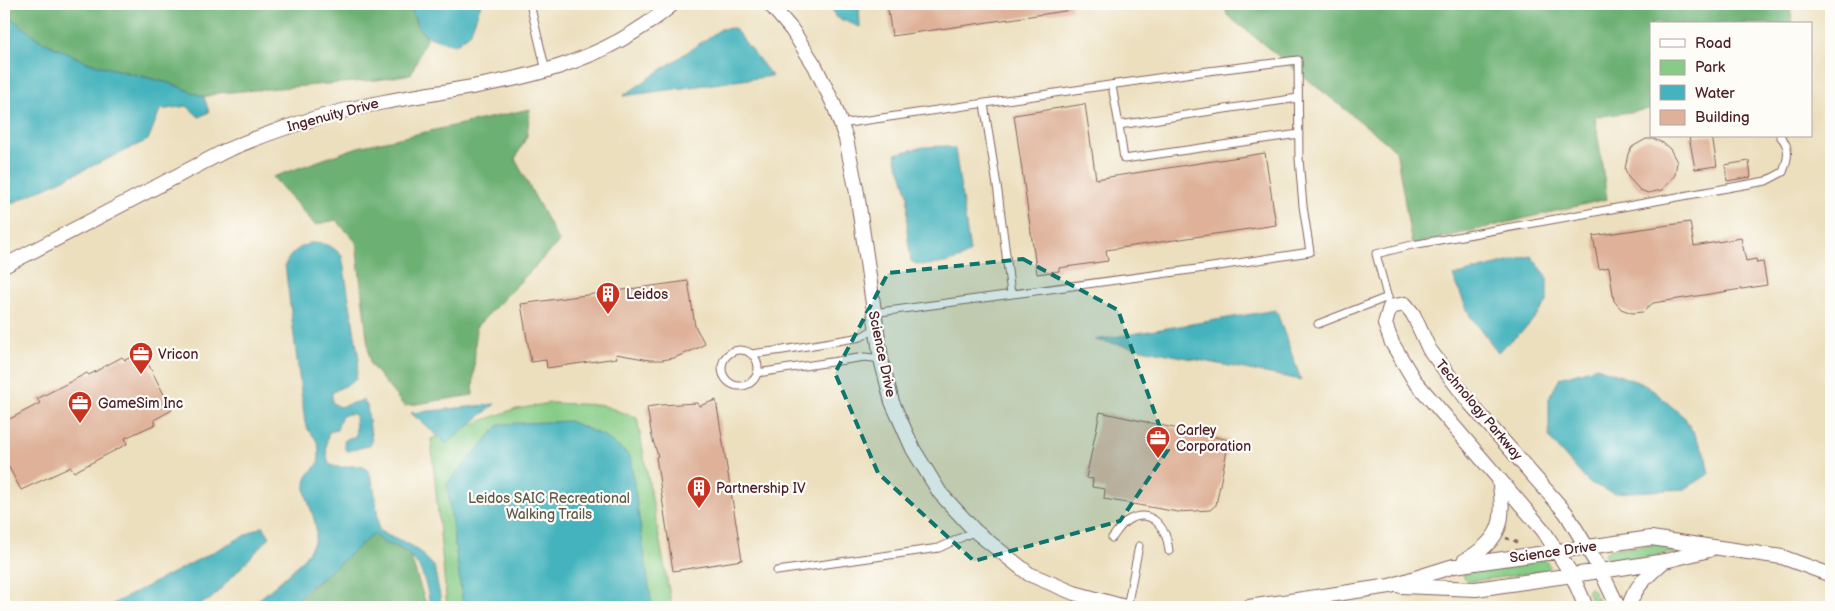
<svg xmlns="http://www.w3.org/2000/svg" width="1835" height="611" font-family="'Balsamiq Sans',sans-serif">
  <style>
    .green { fill: #86cc86; stroke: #687658 }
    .forest { fill: #6cb073; stroke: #5b684f }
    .water { fill: #44b3bd; stroke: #476974 }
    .building { fill: #deb198 }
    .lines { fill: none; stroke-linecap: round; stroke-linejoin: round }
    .lane-casing { stroke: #83625e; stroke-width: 9 }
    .street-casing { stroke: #83625e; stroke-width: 16 }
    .path { stroke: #83625e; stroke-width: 2.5; stroke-dasharray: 4 4; stroke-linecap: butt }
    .lane { stroke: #fff; stroke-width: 7 }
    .street { stroke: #fff; stroke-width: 14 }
    .marked { fill: #0f766e; fill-opacity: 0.2; stroke: #0f766e; stroke-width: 4; stroke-dasharray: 10 6; stroke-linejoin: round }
    .labels { text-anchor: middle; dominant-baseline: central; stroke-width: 4.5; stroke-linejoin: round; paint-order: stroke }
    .street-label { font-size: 14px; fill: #4a1f2b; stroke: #fdfcf7 }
    .poi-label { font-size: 14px; fill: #4a1f2b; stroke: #fdfcf7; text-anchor: start }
    .park-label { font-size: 14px; fill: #5f5c4b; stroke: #fdfcf7 }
  </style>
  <rect width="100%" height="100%" fill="#fdfcf7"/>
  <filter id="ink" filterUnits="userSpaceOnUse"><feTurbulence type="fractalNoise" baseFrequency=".02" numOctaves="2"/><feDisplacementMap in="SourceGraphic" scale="10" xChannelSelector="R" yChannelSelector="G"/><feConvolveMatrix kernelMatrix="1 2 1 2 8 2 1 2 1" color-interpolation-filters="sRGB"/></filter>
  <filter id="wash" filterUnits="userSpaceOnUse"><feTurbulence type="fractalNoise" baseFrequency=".0096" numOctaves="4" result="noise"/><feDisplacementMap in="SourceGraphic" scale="20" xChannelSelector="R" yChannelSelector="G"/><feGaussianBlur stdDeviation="1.12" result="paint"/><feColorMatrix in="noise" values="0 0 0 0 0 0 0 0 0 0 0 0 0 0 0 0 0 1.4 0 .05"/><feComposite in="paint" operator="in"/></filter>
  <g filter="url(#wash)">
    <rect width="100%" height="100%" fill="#ecdfbe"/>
    <path class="green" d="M550,403l52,2 35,13 35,189h-225l-16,-168 81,-29z
      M1657,544l26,3v4l-67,11 -9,-1 -2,-8 5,-4z
      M1544,559l6,7 -4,5 -79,11 -4,-7 5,-4z
      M1590,588l3,2 8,17h-7l-7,-17z"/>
    <path class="forest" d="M4,4h406l6,20 11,13 -16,37 -34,6 -158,13 -15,4 -32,-13 -83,-21 -48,-22 -37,-28z
      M1225,4h565l2,20h-141v85l-56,8 12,82 -195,46 -16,-95 -169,-135z
      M530,109l-3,27 -12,23 44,83 -83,85 -3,68 -69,11 -34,-42 -14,-122 -20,-22 -21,5 -42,-48 85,-30z
      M373,534l37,21 17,52h-130l-1,-6z"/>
    <path class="water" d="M410,4h71l-11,30 -15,11c-32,-9 -35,-8 -45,-41z
      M831,4h28l1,23 -25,-10z
      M4,13l37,28 48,22 83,21 32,13 5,15 -10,5 -12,-11 -27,4 -12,30 -144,67z
      M734,28l38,48 -149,20 98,-67z
      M945,146l10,3 15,103c-9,10 -49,18 -59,9l-4,-31 1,-35 -6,-20 -5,-12 -2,-9 28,-7z
      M310,243c15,0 22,2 32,13l17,103 -3,20c-8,7 -16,8 -24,14v9l7,5 24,-7 4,6 5,37 -4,3 -20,5 -3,-2 -1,-8 5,-3 7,-2 -1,-22h-8l-6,3 -4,13 -8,2c-4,11 -3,21 0,32 15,8 22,-2 34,3 13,4 14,51 16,63l7,5 21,8 14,10 13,13 8,41h-12c-3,-22 -8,-46 -29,-58 -6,-4 -13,-4 -19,-7 -3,-2 -6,-6 -9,-8l-40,35 -29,23 -8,9 -1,6h-45c19,-17 58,-45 65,-68 6,-18 -15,-44 -9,-60 2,-5 8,-11 12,-15 1,-7 2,-18 -2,-24 -4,-7 -8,-8 -11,-17l-20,-158c5,-12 13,-17 25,-22z
      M1531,256l16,20v26l-19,24 -30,26 -28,-36 -17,-40z
      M1276,310l25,70 -206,-40z
      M1597,367l51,19 37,32 20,35 4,21 -24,15 -72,4 -25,-11 -39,-44v-40l11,-20z
      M495,404l-48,40 -36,-31z
      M569,421l35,15 26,20 22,151h-189l-16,-123 53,-60z
      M263,526l7,11 -59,62 -17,8h-87z"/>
    <g id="blocks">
      <path class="building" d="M887,4h184l1,6 -180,26z
        M1085,104l11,75 169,-26 11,72 -170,25 2,11 -49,7v3l-22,3 -23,-159z
        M1689,136h23l5,30 -22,3z
        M1646,139h8l9,4 7,6 7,13 -2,13 -13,15 -14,3 -8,-3 -12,-13 -3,-8 3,-15 4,-7z
        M1749,161l2,16 -24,4 -2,-16z
        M1690,222l4,24 47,-8 5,23 10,-2 1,4 6,-1 4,23 -114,18 -10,9 -11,1 -11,-4 -7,-8 -5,-34 -10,2 -6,-33z
        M688,281l7,45 10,18 -7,4 -24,10 -12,2h-12l-34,-6 1,4 -70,10 -1,-8 -15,2 -10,-58z
        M142,352l30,58 -18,10 2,4 -31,14 2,6 -53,28 -3,-5 -50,23 -17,-32v-36l36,-19 -3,-4 50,-26 2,2 33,-18 3,3z
        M716,400l26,160 -69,11 -17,-114 2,-1 -6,-19 -5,-30 13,-2 37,-2 2,3z
        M1100,412l129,28 -13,65 -6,5 -32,2 -74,-13 1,-10 -13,-2 1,-8 -7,-1z"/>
    </g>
  </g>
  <g filter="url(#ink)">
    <use href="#blocks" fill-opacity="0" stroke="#83625e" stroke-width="1"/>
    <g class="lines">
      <defs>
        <path id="lane" d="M530,4l16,67
          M1112,86l7,39
          M1298,98l-179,27 5,34 175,-25
          M984,104l14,88 13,102
          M841,124l351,-51 106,-13 1,99 4,47 7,46 -98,15 -339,46
          M1390,307l-14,-53 36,-9 354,-64 17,-9c5,-13 8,-25 -3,-36
          M1318,324l70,-27
          M722 368a18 18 0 1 1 36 0a18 18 0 1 1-36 0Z
          M751,354l32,-4 78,-13 15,-9
          M757,373l108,-16 16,2
          M1112,538c5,-6 9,-14 16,-18 25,-13 39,9 41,31
          M777,571l162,-23 36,-17
          M1127,607l12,-61"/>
        <path id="street" d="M770,4l22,26 23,36 19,39 12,34 11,54 24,166 11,43 21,47 27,44 35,38 54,43 45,19 51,14
          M4,266l221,-115c51,-22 104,-39 159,-49 108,-20 201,-24 289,-98
          M1464,561c38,-21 42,-41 35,-81
          M1401,586l75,3 145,-21 44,-7 44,-11
          M1249,607l141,-21 64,-20 197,-28 131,19 49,18
          M1586,607l-14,-32 -29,-45 -129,-150 -22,-37 -7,-19 5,-17 15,-3 8,10 16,35 40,53 97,111 35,58 17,36
          M1629,607c5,-20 19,-32 35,-46"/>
      </defs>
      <use href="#lane" class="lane-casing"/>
      <use href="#street" class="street-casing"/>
      <path class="path" d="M1506,538l14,5"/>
      <use href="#lane" class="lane"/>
      <use href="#street" class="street"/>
    </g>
  </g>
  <path class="marked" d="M1023,259l95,51 50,140 -48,71 -146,40 -96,-88 -43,-100 53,-100z"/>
  <defs>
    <symbol id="building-pin" viewBox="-11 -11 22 30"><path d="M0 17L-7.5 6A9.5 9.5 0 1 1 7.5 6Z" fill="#c8321e" stroke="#fdfcf7"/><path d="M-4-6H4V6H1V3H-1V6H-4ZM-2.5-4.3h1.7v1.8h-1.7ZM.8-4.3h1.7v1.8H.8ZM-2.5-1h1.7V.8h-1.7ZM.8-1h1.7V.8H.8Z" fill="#fff"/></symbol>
    <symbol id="office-pin" viewBox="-11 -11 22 30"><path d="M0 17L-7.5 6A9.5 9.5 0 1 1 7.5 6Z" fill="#c8321e" stroke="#fdfcf7"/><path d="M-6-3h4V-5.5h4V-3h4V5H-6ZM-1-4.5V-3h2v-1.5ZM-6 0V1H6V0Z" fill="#fff"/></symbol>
  </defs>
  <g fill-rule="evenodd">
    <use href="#building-pin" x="594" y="280" width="28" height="38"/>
    <use href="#office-pin" x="127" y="340" width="28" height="38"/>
    <use href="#office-pin" x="66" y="389" width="28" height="38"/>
    <use href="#office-pin" x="1144" y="424" width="28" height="38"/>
    <use href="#building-pin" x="685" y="474" width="28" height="38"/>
  </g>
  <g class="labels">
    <g class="street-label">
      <text transform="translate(333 115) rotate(-15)">Ingenuity Drive</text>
      <text transform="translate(882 354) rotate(78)">Science Drive</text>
      <text transform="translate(1479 410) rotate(50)">Technology Parkway</text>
      <text transform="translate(1553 552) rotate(-8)">Science Drive</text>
    </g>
    <g class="poi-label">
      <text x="626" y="294">Leidos</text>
      <text x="158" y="354">Vricon</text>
      <text x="98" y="403">GameSim Inc</text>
      <text x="1176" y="430">Carley<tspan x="1176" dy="16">Corporation</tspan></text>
      <text x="716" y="488">Partnership IV</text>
    </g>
    <g class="park-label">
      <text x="549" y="498">Leidos SAIC Recreational<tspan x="549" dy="16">Walking Trails</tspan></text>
    </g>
  </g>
  <rect width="1835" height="611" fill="none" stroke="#fdfcf7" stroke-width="20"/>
  <rect x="1650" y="22" width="162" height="115" fill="#fdfcf7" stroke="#b5a4a5"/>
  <rect x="1660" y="39" width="25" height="8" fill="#ffffff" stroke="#b5a4a5"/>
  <text x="1695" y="48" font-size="15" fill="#4a1f2b">Road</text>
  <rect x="1660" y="60" width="25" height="15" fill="#86cc86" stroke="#b5a4a5"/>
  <text x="1695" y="72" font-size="15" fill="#4a1f2b">Park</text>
  <rect x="1660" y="85" width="25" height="15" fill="#44b3bd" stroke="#b5a4a5"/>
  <text x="1695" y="98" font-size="15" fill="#4a1f2b">Water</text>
  <rect x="1660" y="110" width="25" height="15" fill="#deb198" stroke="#b5a4a5"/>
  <text x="1695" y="122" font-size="15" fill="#4a1f2b">Building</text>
</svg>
